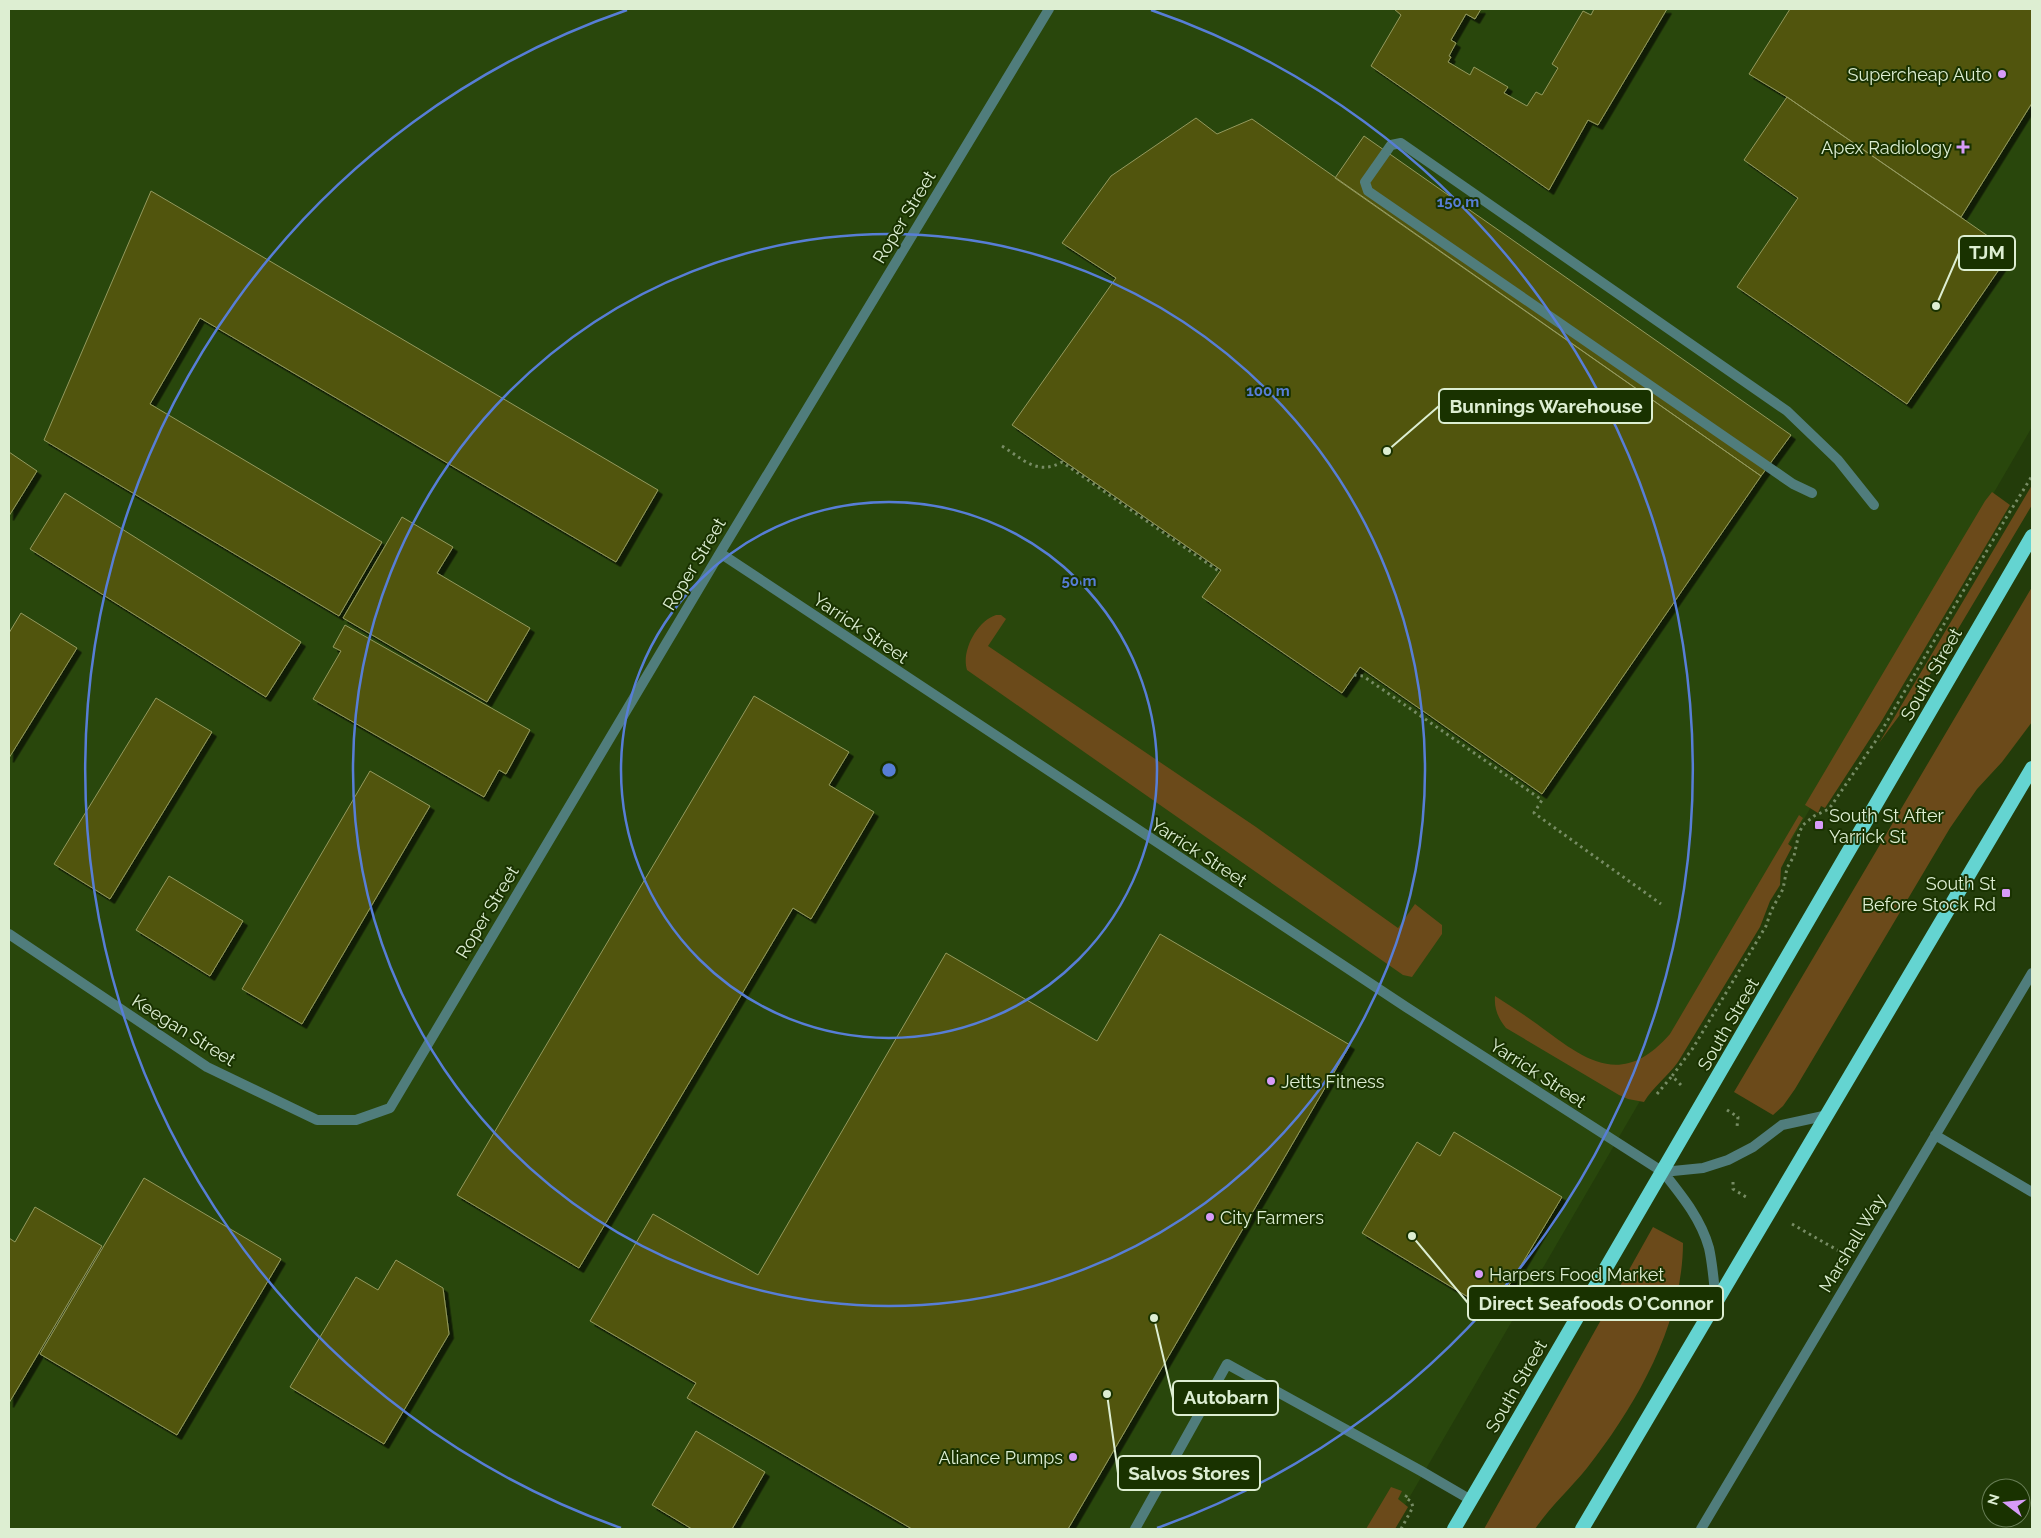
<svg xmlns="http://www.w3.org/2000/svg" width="2041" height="1538" font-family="Raleway,sans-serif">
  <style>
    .built { fill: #29470c }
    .green { fill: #6b4a1a }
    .building { fill: #51550f; stroke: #93995d; filter: url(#shadow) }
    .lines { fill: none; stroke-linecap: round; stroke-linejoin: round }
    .path { stroke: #778c64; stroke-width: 3; stroke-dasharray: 2.5 4; stroke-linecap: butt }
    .service { stroke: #507d7c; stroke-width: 10 }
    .minor { stroke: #507d7c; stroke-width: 10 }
    .trunk { stroke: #64d4d1; stroke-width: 14 }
    .ring { fill: none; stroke: #577ed6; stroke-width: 2.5 }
    .poi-dot { fill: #d79bf9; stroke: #193200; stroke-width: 2 }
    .labels { text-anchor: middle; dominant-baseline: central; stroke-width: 4; stroke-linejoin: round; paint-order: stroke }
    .poi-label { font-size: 18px; fill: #ddeed2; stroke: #193200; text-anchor: end }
    .street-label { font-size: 18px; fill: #ddeed2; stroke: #193200 }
    .centre { fill: #577ed6; stroke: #193200; stroke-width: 2.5 }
    .ring-label { font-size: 15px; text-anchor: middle; font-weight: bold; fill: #577ed6; stroke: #193200; stroke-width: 4; stroke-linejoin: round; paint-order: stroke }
    .leader { fill: none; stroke: #ddeed2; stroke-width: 2 }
    .callout-dot { fill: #ddeed2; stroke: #193200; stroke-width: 2 }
    .callout { fill: #193200; stroke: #ddeed2; stroke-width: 2 }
    .callout-label { font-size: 19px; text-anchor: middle; font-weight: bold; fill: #ddeed2 }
  </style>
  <defs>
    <filter id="shadow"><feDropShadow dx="4.5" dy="4.5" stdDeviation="0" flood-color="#0009"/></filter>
  </defs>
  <rect width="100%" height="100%" fill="#233c0a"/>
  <path class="built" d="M9,9h2023v418l-641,1102h-1382z"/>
  <path class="green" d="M2032,485v20l-96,161 -57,77z
    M1992,492l18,13 -129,217 -56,86 -4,-2 -3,7 -13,-8 152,-257 28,-47z
    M2032,587v135l-30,40 -25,27 -27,39 -155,261 -12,17 -10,9 -39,-23z
    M996,615h5l5,4 -18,27 268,181 142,101 17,-24 27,21v9l-30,43 -9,-2 -436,-305c-6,-19 10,-49 29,-55z
    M1799,815l4,3 -15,26 4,3 -11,21 -1,17 -10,16 -10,26 -82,135c-11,15 -25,25 -34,40l-16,-3 -9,-4 -113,-67c-8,-10 -12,-19 -11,-32 14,9 28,18 42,28 47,35 84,66 133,10z
    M1653,1227l30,16c0,80 -47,163 -96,225 -17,21 -37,39 -52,61h-51z
    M1391,1487l11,4 -4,8 10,8 -13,22h-29z"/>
  <path class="building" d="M1394,9h87l-6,10 -9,-5 -15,26 5,3 -7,13 2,1 -3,5 22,13 4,-8 34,20 -4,6 23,13 9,-14 6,3 16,-27 -6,-4 31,-53 8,4 3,-6h73l-69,116 -10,-5 -39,70 -178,-124 30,-51z
    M1790,9h242v94l-71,114 -174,-120 -38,-23z
    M1787,97l224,155 -104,152 -170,-117 61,-89 -54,-38z
    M1196,118l21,16 35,-15 509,357 -219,318 -182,-127 -18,26 -140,-96 19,-27 -209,-145 104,-147 -54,-35 49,-67z
    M1364,136l427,299 -30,41 -426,-298z
    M151,191l507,299 -42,72 -416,-244 -50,86 232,138 -43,74 -295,-176z
    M9,452l28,19 -28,45z
    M65,493l236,149 -35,55 -236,-148z
    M402,517l51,30 -16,26 93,55 -43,74 -144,-84z
    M21,613l56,35 -68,110v-125z
    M345,625l185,105 -24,44 -7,-4 -15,27 -171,-98 28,-48 -8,-4z
    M754,696l95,56 -20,33 45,27 -63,107 -18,-11 -214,360 -122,-73z
    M156,698l56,34 -102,167 -56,-35z
    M370,771l60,35 -128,218 -60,-35z
    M169,876l74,45 -33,55 -74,-46z
    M1160,934l190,111 -282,484h-156l-225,-131 9,-15 -106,-62 63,-107 105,61 188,-322 151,88z
    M1454,1132l108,65 -69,115 -131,-79 55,-91 23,14z
    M144,1178l137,81 -104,176 -137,-81z
    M35,1207l67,39 -93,157v-165l6,4z
    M396,1260l47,28 6,46 -65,110 -94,-57 66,-110 22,13z
    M696,1431l69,41 -33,57h-40l-40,-24z"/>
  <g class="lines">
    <path class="path" d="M1002,446c21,13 35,30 60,16l158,110
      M1354,675l9,1 179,124 -8,13 127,91
      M1681,1085l-9,-9 21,-28 73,-122 5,-15 12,-22 4,-21 7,-12 5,-23 4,-8 11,-9 15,-7 46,-67 131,-224 26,-42
      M1657,1094l15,-18
      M1727,1110l11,7 -1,10
      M1733,1182v7l13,8
      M1792,1224l47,27
      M1401,1529l12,-22 -2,-6 -6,-3 2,-3"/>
    <path class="service" d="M1135,1529l92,-165 194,107 50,29"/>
    <path class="minor" d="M1812,493l-19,-9 -425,-293 -3,-9 26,-37 10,-2 386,268 51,49 36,45
      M720,553l686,454 257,165c19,24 38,47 46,76 4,18 5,37 7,54
      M9,934l198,133 110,53h39l34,-12 330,-555 329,-544
      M1935,1135l97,57
      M1663,1172l40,-4 25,-8 25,-13 29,-22 46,-10
      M1701,1529l331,-556"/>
    <path class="trunk" d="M1454,1529l578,-993
      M1582,1529l450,-761"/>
  </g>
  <g class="ring">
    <circle cx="889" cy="770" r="268"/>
    <circle cx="889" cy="770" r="536"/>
    <path d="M621 1528A804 804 0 0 1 627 10M1151 10A804 804 0 0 1 1157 1528"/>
  </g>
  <g class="poi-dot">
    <circle cx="2002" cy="74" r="5"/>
    <path d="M1960.5 139.5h5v5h5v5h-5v5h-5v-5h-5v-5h5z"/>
    <rect x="1814" y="820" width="10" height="10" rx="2.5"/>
    <rect x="2001" y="888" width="10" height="10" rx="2.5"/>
    <circle cx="1271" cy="1081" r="5"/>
    <circle cx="1210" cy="1217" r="5"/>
    <circle cx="1479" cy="1274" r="5"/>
    <circle cx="1073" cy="1457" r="5"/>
  </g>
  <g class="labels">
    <g class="poi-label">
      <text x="1992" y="74">Supercheap Auto</text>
      <text x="1952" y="147">Apex Radiology</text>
      <text x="1829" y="815" text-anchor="start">South St After<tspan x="1829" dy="21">Yarrick St</tspan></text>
      <text x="1996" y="883">South St<tspan x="1996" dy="21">Before Stock Rd</tspan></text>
      <text x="1281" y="1081" text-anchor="start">Jetts Fitness</text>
      <text x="1220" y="1217" text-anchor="start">City Farmers</text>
      <text x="1489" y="1274" text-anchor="start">Harpers Food Market</text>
      <text x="1063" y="1457">Aliance Pumps</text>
    </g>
    <g class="street-label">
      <text transform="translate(904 217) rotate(-59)">Roper Street</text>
      <text transform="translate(694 564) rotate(-59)">Roper Street</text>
      <text transform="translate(861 628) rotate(34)">Yarrick Street</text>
      <text transform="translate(1931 674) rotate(-60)">South Street</text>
      <text transform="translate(1199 852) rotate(33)">Yarrick Street</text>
      <text transform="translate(487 912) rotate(-59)">Roper Street</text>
      <text transform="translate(1728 1024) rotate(-60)">South Street</text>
      <text transform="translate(184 1030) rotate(32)">Keegan Street</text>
      <text transform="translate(1538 1073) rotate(33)">Yarrick Street</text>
      <text transform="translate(1852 1243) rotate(-59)">Marshall Way</text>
      <text transform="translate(1516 1386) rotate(-60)">South Street</text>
    </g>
  </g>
  <circle cx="889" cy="770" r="8" class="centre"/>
  <g class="ring-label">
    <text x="1458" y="207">150 m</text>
    <text x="1268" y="396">100 m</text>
    <text x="1079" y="586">50 m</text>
  </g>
  <path class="leader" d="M1936 306L1959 253M1387 451L1439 406M1412 1236L1468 1303M1154 1318L1173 1398M1107 1394L1118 1473"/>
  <g class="callout-dot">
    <circle cx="1936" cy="306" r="5"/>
    <circle cx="1387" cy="451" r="5"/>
    <circle cx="1412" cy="1236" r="5"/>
    <circle cx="1154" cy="1318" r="5"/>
    <circle cx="1107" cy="1394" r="5"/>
  </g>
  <g class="callout">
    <rect x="1959" y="236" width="56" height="34" rx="5"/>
    <rect x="1439" y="389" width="213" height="34" rx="5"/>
    <rect x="1468" y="1286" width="255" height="34" rx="5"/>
    <rect x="1173" y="1381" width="105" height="34" rx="5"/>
    <rect x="1118" y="1456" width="142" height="34" rx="5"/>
  </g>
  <g class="callout-label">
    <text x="1987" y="259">TJM</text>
    <text x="1546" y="413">Bunnings Warehouse</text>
    <text x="1596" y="1310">Direct Seafoods O'Connor</text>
    <text x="1226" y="1404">Autobarn</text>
    <text x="1189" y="1480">Salvos Stores</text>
  </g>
  <rect width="2041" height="1538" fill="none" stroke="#ddeed2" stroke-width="20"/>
  <g transform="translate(2006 1503) rotate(286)"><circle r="24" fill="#193200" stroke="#677d54"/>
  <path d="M0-4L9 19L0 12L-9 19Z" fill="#d79bf9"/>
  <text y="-8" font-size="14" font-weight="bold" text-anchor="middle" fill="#ddeed2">N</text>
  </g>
</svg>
